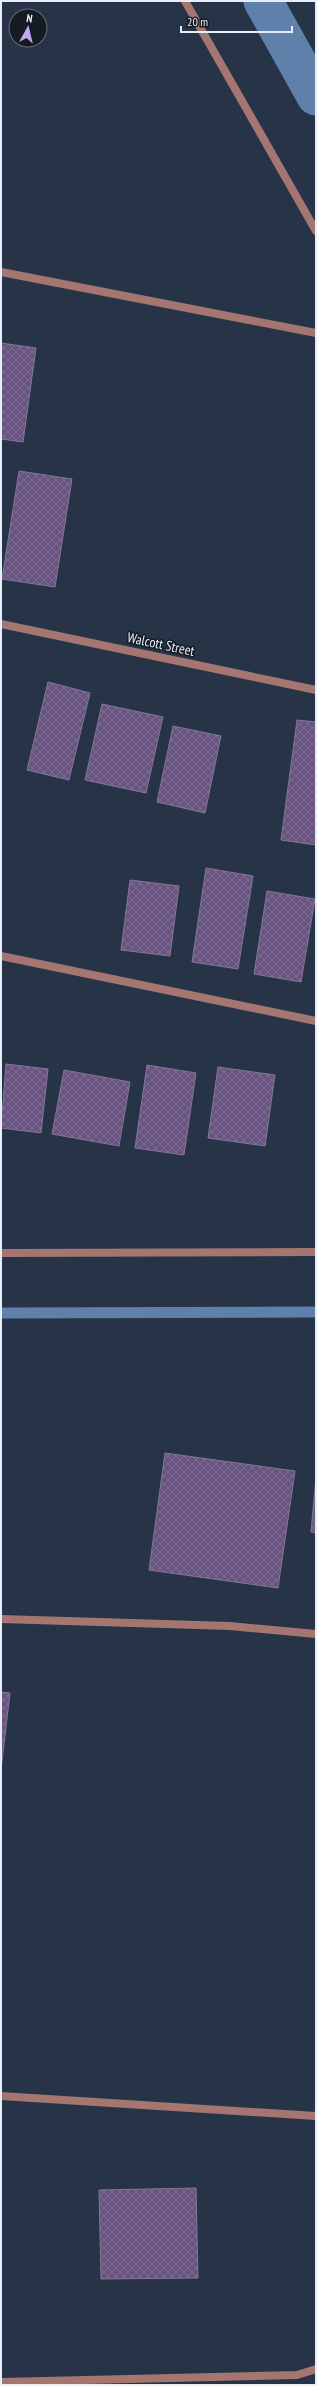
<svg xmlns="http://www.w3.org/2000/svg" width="317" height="2386" font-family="'PT Sans Narrow',sans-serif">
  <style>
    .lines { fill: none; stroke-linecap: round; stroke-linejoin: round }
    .stream { stroke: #5e80aa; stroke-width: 11 }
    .canal { stroke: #5e80aa; stroke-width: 39 }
    .building { fill: url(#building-cross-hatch); stroke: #837991 }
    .street { stroke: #a57671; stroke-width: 8 }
    .labels { text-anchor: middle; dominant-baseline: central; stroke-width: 3; stroke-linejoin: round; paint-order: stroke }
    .street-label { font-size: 14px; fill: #e6eefa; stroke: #151b23 }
  </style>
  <defs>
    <pattern id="building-cross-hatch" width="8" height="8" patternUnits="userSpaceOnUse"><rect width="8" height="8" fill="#685381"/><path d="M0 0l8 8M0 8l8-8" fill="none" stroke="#7e6c94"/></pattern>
  </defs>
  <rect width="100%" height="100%" fill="#273346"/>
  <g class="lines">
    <path class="stream" d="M1,1313l315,-1"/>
    <path class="canal" d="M263,1l53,95"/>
  </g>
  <path class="building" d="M1,343l35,5 -13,94 -22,-3z
    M19,471l53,8 -17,108 -53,-8z
    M48,682l42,11 -21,87 -42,-10z
    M102,704l61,13 -17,76 -61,-13z
    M297,720l19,2v123l-35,-5z
    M173,726l48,10 -16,77 -48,-11z
    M206,868l47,8 -15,93 -46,-7z
    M130,880l49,6 -9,70 -49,-6z
    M267,891l48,8 -14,83 -47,-8z
    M6,1064l42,5 -7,64 -40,-5z
    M147,1065l49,8 -12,82 -49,-7z
    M218,1067l57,8 -10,71 -57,-8z
    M64,1070l66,12 -11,64 -67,-12z
    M165,1453l130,18 -17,117 -129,-18z
    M316,1477v56l-5,-1z
    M1,1692l9,1 -9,77z
    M196,2188l2,90 -97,1 -2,-89z"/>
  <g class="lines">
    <path class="street" d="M185,1l131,230
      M1,272l315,61
      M1,624l315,66
      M1,956l315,65
      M1,1253l315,-1
      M1,1619l229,7 86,8
      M1,2096l315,20
      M1,2382l296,-7 19,-6"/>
  </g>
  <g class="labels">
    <g class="street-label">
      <text transform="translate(161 644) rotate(12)">Walcott Street</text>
    </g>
  </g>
  <rect width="317" height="2386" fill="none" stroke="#e6eefa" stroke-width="4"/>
  <g transform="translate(28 28) rotate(8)"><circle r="19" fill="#151b23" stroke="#696f79"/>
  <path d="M0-3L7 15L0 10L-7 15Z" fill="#c2a8f3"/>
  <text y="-6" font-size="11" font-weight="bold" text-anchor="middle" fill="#e6eefa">N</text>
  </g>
  <path d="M181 26v6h111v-6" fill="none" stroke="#e6eefa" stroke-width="2"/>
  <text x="187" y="26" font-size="12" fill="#e6eefa" stroke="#151b23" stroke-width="3" paint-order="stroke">20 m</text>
</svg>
